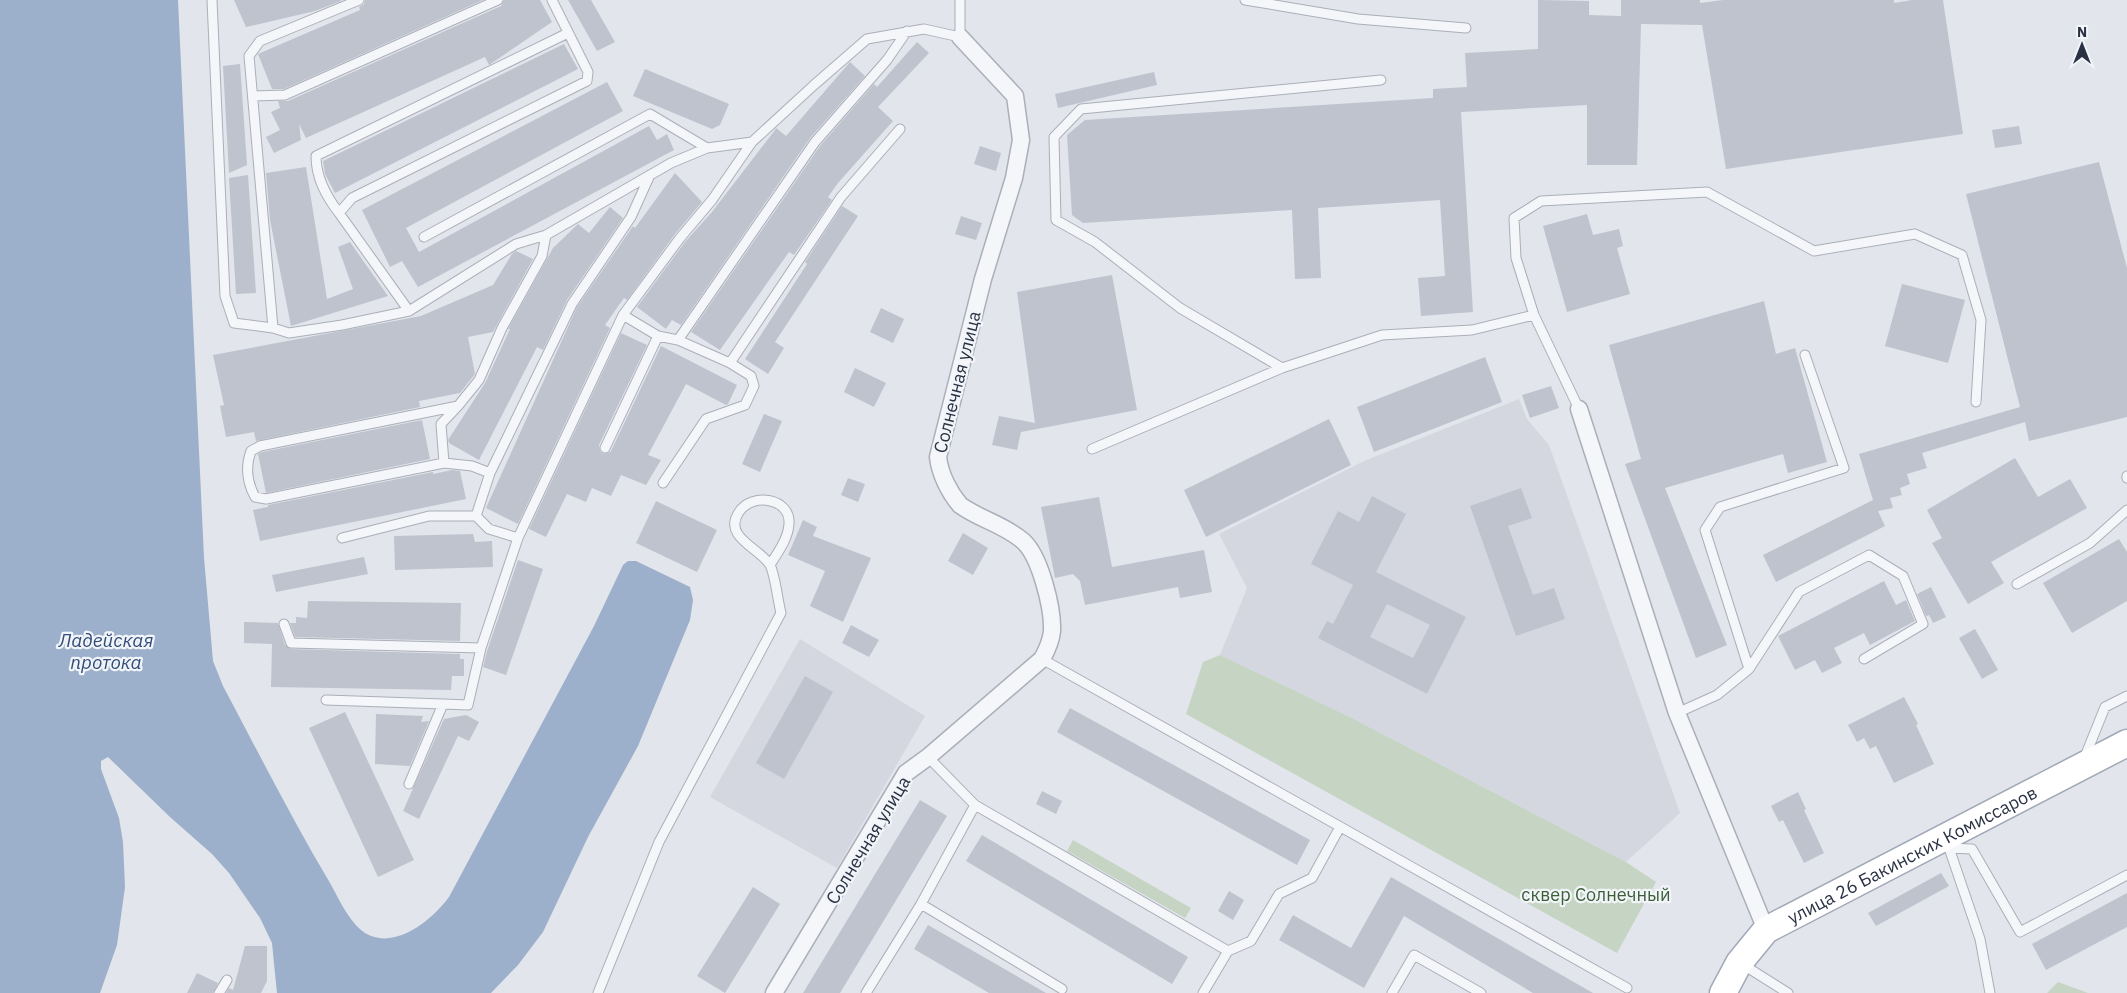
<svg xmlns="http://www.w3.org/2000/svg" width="2127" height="993" font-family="'IBM Plex Sans',sans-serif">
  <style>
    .built { fill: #d4d7e0 }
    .green { fill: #c6d5c3 }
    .water { fill: #9cb0cb }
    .building { fill: #bfc3ce; fill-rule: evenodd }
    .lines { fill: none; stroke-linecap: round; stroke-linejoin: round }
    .lane-casing { stroke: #aaafb9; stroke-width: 11 }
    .street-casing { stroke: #aaafb9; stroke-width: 19 }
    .primary-casing { stroke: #a1a8b7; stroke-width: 29 }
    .lane { stroke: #f5f6f9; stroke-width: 9 }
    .street { stroke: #f5f6f9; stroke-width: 16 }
    .primary { stroke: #fff; stroke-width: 26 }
    .labels { text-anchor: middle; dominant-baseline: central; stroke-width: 4.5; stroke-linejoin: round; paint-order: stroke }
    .street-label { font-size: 18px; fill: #293143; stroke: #f1f4f8 }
    .park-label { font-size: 18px; fill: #3b5f36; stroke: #f1f4f8 }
    .water-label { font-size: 19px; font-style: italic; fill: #324d78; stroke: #f1f4f8 }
  </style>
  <rect width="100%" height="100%" fill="#e2e5eb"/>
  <path class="built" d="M1519,399l8,20 22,26 131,368 -54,49 -274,-144 -132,-63 27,-67 -28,-54 145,-73z
    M800,639l125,77 -88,152 -127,-71z"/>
  <path class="green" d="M1220,655l132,63 274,144 30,20 -39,71 -431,-239 17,-52z
    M1073,840l118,68 -6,10 -118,-67z
    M2058,982l30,11h-41z"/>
  <path class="water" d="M0,0h178l26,558 9,103 10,25c35,66 69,133 107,197 9,16 19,39 35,50 30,18 67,-13 84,-36l145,-271 29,-61 5,-4h8l54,26 3,13 -3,20 -52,126 -50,91 -45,95 -25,33 -27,28h-214l-5,-50 -12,-25 -31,-45 -17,-19 -42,-37 -62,-60 -7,4v8l18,49 4,24 2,45 -8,58 -17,48h-100z"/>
  <path class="building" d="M234,0h107v1l-26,10 -69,16z
    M365,0h118l-199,89h-12l-14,-35 102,-44 -1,-3 5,-3z
    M504,0h36l12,22 -63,43 -4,-8 -179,81 -7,-14 2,16 -27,13 -8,-16 14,-7 -9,-18 9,-4 -2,-7h10l213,-95z
    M568,0h23l24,42 -18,9z
    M1538,0l51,1v14l32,1v-16h79v3l23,-3h171v3l18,-3h31l20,134 -237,35 -24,-144 -61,-1 -4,141h-50v-60l-126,7 12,200 -52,4 -3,-38 27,-2 -5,-76 -122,8 3,70 -26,1 -3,-69 -209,13 -11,-8 -5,-80 18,-15 348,-22v-9l34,-2 -2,-34 73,-4z
    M917,42l12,11 -51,54 15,14 -55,62 -10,14 4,3 -38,55 -5,-3 -69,98 -29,-18 129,-186 54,-62 3,3z
    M564,44l14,25 -243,124 -10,-19 -2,-13z
    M850,62l15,14 -55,62 -129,187 -9,-5 -6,9 -29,-22 48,-65 27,-30 63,-82 1,-2 10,8z
    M240,64l7,101 -18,8 -6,-107z
    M645,69l84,35 -9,21 -8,4 -79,-33z
    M1154,72l3,13 -99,23 -3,-14z
    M607,82l16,29 -217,117 13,24 230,-126 8,14 10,-6 7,16 -256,137 -16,-26 -12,6 -28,-57z
    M2019,126l3,18 -27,4 -3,-18z
    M980,146l21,7 -5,18 -22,-7z
    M2099,162l28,106v149l-98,24 -4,-19 -103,31 5,15 -20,6 3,10 -10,4 2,7 -12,3 3,10 -15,3 7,15 -109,56 -13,-27 110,-55 -14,-46 161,-47 -54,-213z
    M306,167l21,132 26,-10 -15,-42 12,-5 38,54 -97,30 -21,-106 -4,-47z
    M675,173l27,29 -27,32 -48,66 -3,-2 -19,27 5,3 -92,196 -32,-16 91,-201 56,-81 2,2z
    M248,175l8,118 -20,1 -7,-116z
    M842,206l16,10 -83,126 9,6 -16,26 -23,-15 62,-95 -2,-2z
    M610,207l13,11 -56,82 -24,50 -6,-3 -58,113 -30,-17 -1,-3 37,-57 25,-54h-2l45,-81 25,-24 11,9z
    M1587,214l6,21 26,-6 4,17 -6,2 13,46 -63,18 -24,-86z
    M961,216l21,7 -6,17 -21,-6z
    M516,251l17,8 -40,73 -25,5 7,37 -15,19 -41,8 1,6 -164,34 -2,-9 -28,5 -6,-31 4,-1 -11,-50 208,-39 72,-31 19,-31z
    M1112,275l25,135 -116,22 -4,18 -25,-5 7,-29 36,7 -18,-131z
    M1902,284l63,16 -17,63 -63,-17z
    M1764,301l12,53 19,-6 32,114 -39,11 -5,-19 -118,34 62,157 -31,13 -71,-194 16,-5 -32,-114z
    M881,308l23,11 -11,24 -23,-11z
    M621,333l26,12 -48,100 1,6 3,3 5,-1 3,-2 50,-105 76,39 -9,19 -2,1 -40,-21 -38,71 13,5 -15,25 -25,-10 -10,21 -19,-8 -6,14 -19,-8 -21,43 -17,-8z
    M1485,357l17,45 -128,50 -17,-45z
    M855,368l31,15 -12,24 -30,-15z
    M1551,386l8,22 -29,10 -8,-23z
    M764,414l18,7 -22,51 -18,-8z
    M1329,419l22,46 -145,72 -22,-47z
    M422,420l8,39 -164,34 -8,-39 4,-2z
    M2015,458l23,39 32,-18 17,29 -96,54 13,21 -36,21 -36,-61 10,-5 -15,-28z
    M452,470l8,1 6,28 -206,42 -7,-31 15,-3v-2l165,-33v2z
    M848,478l17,6 -7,18 -17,-7z
    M1521,488l11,30 -24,8 25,69 21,-7 11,31 -49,17 -46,-130z
    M1372,496l34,18 -30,58 90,45 -39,77 -109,-56 9,-17 6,3 20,-39 -42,-21 27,-53 21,11zM1387,604l43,21 -17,33 -43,-21z
    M1099,497l13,70 92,-17 8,42 -32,6 -2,-11 -93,18 -5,-24 -7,-7 -18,4 -14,-71z
    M656,501l61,29 -20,42 -61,-29z
    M803,520l14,7 -4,9 58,22 -28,64 -33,-16 15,-35 -37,-16z
    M963,533l25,15 -15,27 -25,-14z
    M473,534l2,8 17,-1 1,26 -98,3 -1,-34z
    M2119,539l8,13v49l-55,32 -29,-50z
    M364,557l4,17 -92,18 -4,-17z
    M518,560l25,9 -37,106 -23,-8 4,-16z
    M1884,581l12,24 10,-5 9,21 -45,24 -6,-12 -30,15 8,15 -20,10 -7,-13 -20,10 -17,-34z
    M1931,587l15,30 -13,6 -4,-8 -3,1 -9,-22z
    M308,601l153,2 -1,38 -165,-4 -5,-14h6v-6l11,1z
    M244,622l34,1 7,22 6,4 169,5v5h4v17h-12l-1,14 -180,-3 1,-43 -28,-1z
    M851,625l28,15 -10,17 -27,-14z
    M1975,629l23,41 -16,9 -23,-41z
    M805,676l28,16 -49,87 -28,-16z
    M1904,697l14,27 -2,1 18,39 -40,19 -18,-37 -6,3 -6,-11 -7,4 -9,-17z
    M1070,708l240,132 -13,25 -240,-133z
    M345,712l69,148 -36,17 -69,-149z
    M376,714l47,2 -2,6 8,-1 -19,45 -35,-2z
    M466,715l13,7 -10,19 -11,-5 -39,83 -16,-8 41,-92z
    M1042,791l20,10 -6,13 -20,-10z
    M1798,792l8,17 -2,1 20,43 -20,10 -21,-43 -4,2 -8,-16z
    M920,800l27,16 -107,177h-37z
    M982,835l206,122 -16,27 -206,-123z
    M1941,873l8,13 -73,40 -8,-13z
    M1391,877l202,116h-60l-129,-77 -40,72 -85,-48 14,-25 58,33z
    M753,887l27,17 -55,89 -28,-17z
    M1229,891l15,9 -11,20 -15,-9z
    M2127,893v34l-81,43 -14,-26z
    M928,925l118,68h-57l-75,-44z
    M245,946h22v35l-6,12h-35l3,-5 4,2z
    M197,973l21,10 -5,10h-26z"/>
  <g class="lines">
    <defs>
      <path id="lane" d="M212,0l13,296 9,27 39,5 16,5 53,-8 67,-14 107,-67 30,-9 125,-72 36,-15 45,-6
        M552,0l36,72 -1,9 -235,117 -13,15c-13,-17 -23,-35 -23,-57l252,-123
        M1245,0l113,19 108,9
        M253,96l32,-1 213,-95
        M339,213l70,98
        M424,237l226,-123 57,34
        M623,315l35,21 20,4 52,23 21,13 3,10 -9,19 -39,14 -43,64
        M273,328l-24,-272 11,-15 99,-41
        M678,340l137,-198 72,-82 20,-29
        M730,363l111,-166 59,-68
        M1282,368l-102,-60 -85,-66 -39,-22 -2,-83 27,-28 300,-29
        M458,406l-17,18 3,39 -178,36 -11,-2c-8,-15 -10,-30 -4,-46l9,-5 198,-40 21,-26 23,-52 40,-72 4,-21
        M1579,409l-45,-94 -18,-57 -2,-40 27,-17 166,-9 107,59 101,-17 47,21 19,65 -5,82
        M605,448l53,-112
        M1092,449l190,-81 100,-33 90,-5 62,-15
        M444,463l28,3 18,7
        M2127,476v2
        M476,516l13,13 29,9
        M342,538l87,-22h47l14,-43 82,-169 59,-87 19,-42
        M2017,584l73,-41 37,-33
        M284,624l7,19 190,5
        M1042,659l585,329
        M1749,669l50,-77 70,-37 34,21 20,48 -59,35
        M326,700l117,4
        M1677,713l40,-18 32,-26 -44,-139 15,-23 124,-39 -39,-113
        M928,757l47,48 253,146
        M2084,759l21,-52 22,-11
        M409,784l34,-80 25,1 13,-57 37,-110 105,-223 57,-77 32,-38 40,-58 62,-57 53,-46 57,-10 36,8v-37
        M975,805l-54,99 141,85
        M1948,845l32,94 10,54
        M1950,848l22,1 48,83 107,-57
        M1742,964l46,29
        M219,993l8,-13
        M598,993l61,-151 122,-229c-3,-11 -6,-39 -11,-48 -10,-17 -48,-28 -31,-53 13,-20 52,-14 50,12 -1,15 -11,28 -19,41
        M866,993l55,-89
        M1203,993l25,-42 23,-10 28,-47 33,-16 28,-51
        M1392,993l22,-38 67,38"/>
      <path id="street" d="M1579,409l98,304 89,217
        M774,993l132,-220 22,-16 114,-98c5,-9 9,-17 10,-28 1,-23 -12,-75 -29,-90 -18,-16 -44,-22 -63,-36 -11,-13 -20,-31 -22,-48l45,-178 31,-101 7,-38 -6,-44 -55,-59"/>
      <g id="primary">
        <path id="s1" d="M1723,993l16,-30 27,-33 361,-187"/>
      </g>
    </defs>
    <use href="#lane" class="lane-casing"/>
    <use href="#street" class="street-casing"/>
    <use href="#primary" class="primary-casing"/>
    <use href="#lane" class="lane"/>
    <use href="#street" class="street"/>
    <use href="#primary" class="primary"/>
  </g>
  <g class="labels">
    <g class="street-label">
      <text transform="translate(957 382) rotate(-76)">Солнечная улица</text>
      <text transform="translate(868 840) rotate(-59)">Солнечная улица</text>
      <text stroke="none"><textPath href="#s1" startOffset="241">улица 26 Бакинских Комиссаров</textPath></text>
    </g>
    <g class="park-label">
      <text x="1596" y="894">сквер Солнечный</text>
    </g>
    <g class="water-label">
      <text x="106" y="640">Ладейская<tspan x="106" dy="22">протока</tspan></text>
    </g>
  </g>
  <g transform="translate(2082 45)" stroke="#f1f4f8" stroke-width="4" paint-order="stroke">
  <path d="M0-4L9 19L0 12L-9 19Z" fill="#293143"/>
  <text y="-8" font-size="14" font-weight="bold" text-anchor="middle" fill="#293143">N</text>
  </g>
</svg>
